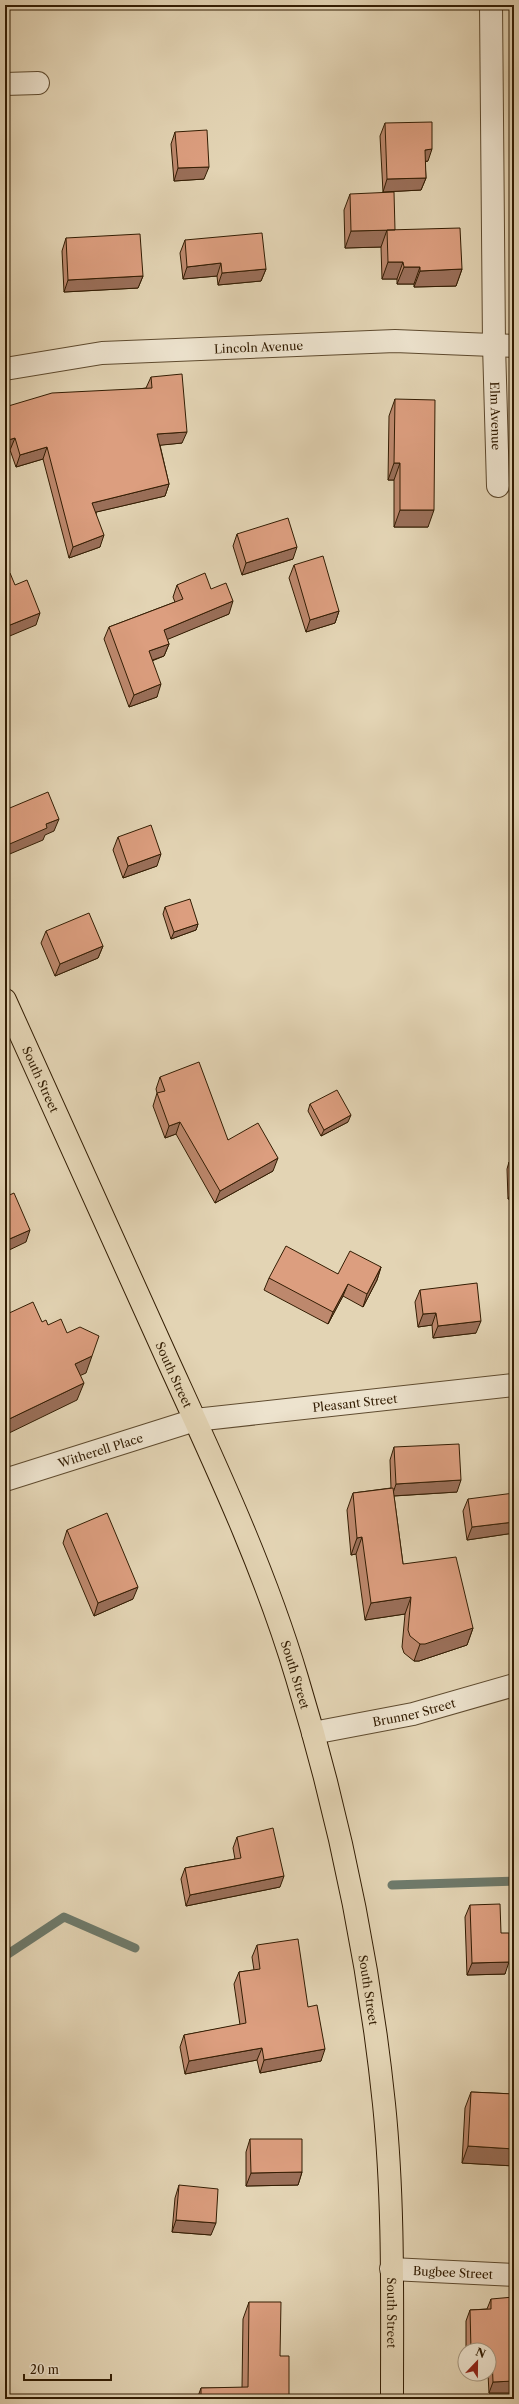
<svg xmlns="http://www.w3.org/2000/svg" width="519" height="2404" font-family="'Libre Caslon Text',serif">
  <style>
    .lines { fill: none; stroke-linecap: round; stroke-linejoin: round }
    .stream { stroke: #6e7a6b; stroke-width: 9 }
    .minor-casing { stroke: #5f4b2f; stroke-width: 24 }
    .major-casing { stroke: #331d03; stroke-width: 24 }
    .minor { stroke: #ede3ce; stroke-width: 22 }
    .major { stroke: #e3d4b4; stroke-width: 22 }
    .wall { fill: #bd886d; stroke: #331d03 }
    .shaded-wall { fill: #9a6f59; stroke: #331d03 }
    .building { fill: #dc9e7f; stroke: #331d03 }
    .labels { text-anchor: middle; dominant-baseline: central; stroke-width: 3; stroke-linejoin: round; paint-order: stroke }
    .street-label { font-size: 12px; fill: #331d03; stroke: #ede3ce }
  </style>
  <rect width="100%" height="100%" fill="#e3d4b4"/>
  <filter id="stains"><feTurbulence type="fractalNoise" baseFrequency=".005" numOctaves="4"/><feColorMatrix values="0 0 0 0 .2 0 0 0 0 .09 0 0 0 0 .02 0 0 0 .5 -.17"/></filter>
  <radialGradient id="worn" r=".72"><stop offset=".6" stop-color="#630" stop-opacity="0"/><stop offset="1" stop-color="#630" stop-opacity=".3"/></radialGradient>
  <g class="lines">
    <path class="stream" d="M392,1885l122,-4
      M5,1956l59,-39 71,31"/>
    <defs>
      <g id="minor">
        <path id="s1" d="M491,5l3,340 4,141"/>
        <path d="M5,84l33,-1"/>
        <path id="s2" d="M5,369l97,-16 293,-12 119,5"/>
        <path id="s3" d="M5,1480l190,-60 319,-35"/>
        <path id="s4" d="M313,1733l100,-19 101,-29"/>
        <path id="s5" d="M391,2269l123,6"/>
      </g>
      <g id="major">
        <path id="s6" d="M5,1000c55,121 110,242 164,363 47,103 96,207 128,315 42,138 72,282 87,426 10,98 8,197 8,295"/>
      </g>
    </defs>
    <use href="#minor" class="minor-casing"/>
    <use href="#major" class="major-casing"/>
    <use href="#minor" class="minor"/>
    <use href="#major" class="major"/>
  </g>
  <path class="wall" d="M385,123l43,38 -3,1 1,16 -5,12 -38,2 -3,-56z
    M175,132l29,47 -30,2 -3,-37z
    M350,194l45,36 67,39 -6,17 -42,1v-3h-17v-5h-15l-1,-32 -36,1 -1,-38z
    M66,238l77,38 -5,12 -74,4 -2,-41z
    M185,240l81,29 -5,12 -43,4 -1,-9 -34,3 -3,-26z
    M151,377l31,66 -22,2 9,39 -4,12 -69,16 4,35 -31,11 -26,-99 -27,8 -6,-17 -5,1v-44l141,-19z
    M395,399l33,128h-34v-47h-6l1,-64z
    M237,534l56,25 -51,16 -9,-29z
    M294,565l45,46 -4,12 -29,9 -17,-54z
    M177,585l34,4 18,25 -62,25 2,5 -5,12 -12,5 5,36 -28,10 -25,-68 5,-12 66,-25 -2,-5z
    M118,837l39,29 -34,12 -10,-28z
    M165,907l33,17 -2,6 -25,9 -8,-25z
    M46,931l57,15 -5,12 -43,18 -14,-33z
    M160,1077l68,63 45,31 -58,32 -39,-69 -11,4 -12,-32 4,-13 -1,-4z
    M310,1104l38,18 -27,14 -13,-25z
    M509,1162h5v37h-6l-1,-30z
    M381,1267l-4,13 -14,27 -20,-11 -15,28 -64,-34 5,-12 69,-4z
    M420,1290l56,43 -43,5 -1,-13 -14,2 -3,-25z
    M394,1447l63,45 -63,4 9,68 70,64 -6,17 -48,16h-5l-10,-8 -2,-6 3,-33 -40,6 -9,-66 -5,1 -4,-45 6,-17 38,-5 -1,-28z
    M468,1499l46,23v11l-47,7 -4,-29z
    M67,1530l66,69 -39,17 -31,-73z
    M514,1833v32h-1l-2,-23z
    M237,1837l43,50 -94,19 -5,-27 4,-11 50,-9 -2,-11z
    M470,1905l31,28 4,41 -38,1 -2,-58z
    M257,1945l51,62 13,54 -61,12 -3,-13 -72,14 -5,-27 4,-12 56,-10 -6,-41 5,-12 15,-2 -2,-13z
    M471,2092l43,2v72l-52,-3 3,-55z
    M250,2139l52,33 -4,13 -52,1v-34z
    M179,2185l32,50 -39,-3 3,-34z
    M491,2299l23,94h-25l-1,-19h1v-24h-23v-29l4,-11 17,-1z
    M249,2302l31,54 9,43h-92l4,-11h41l1,-69z"/>
  <path class="shaded-wall" d="M432,149l-4,12 -8,1 5,-12z
    M209,167l-5,12 -30,2 4,-13z
    M426,178l-5,12 -38,2 4,-13z
    M387,230l-6,17 -36,1 6,-17 44,-1z
    M388,262h15l-6,17h-15z
    M221,263l-4,13 -34,3 4,-12z
    M404,267h16l-6,17h-17z
    M266,269l-5,12 -43,4 4,-12z
    M462,269l-6,17 -42,1 6,-16z
    M143,276l-5,12 -74,4 4,-12z
    M187,432l-5,11 -29,3 4,-12z
    M15,438l-5,12 -5,1v-10z
    M47,447l-4,12 -27,8 4,-12z
    M394,463h6l-6,17h-6z
    M169,484l-4,12 -77,18 4,-11z
    M400,510h34l-6,17h-34z
    M104,535l-4,12 -31,11 4,-11z
    M297,547l-4,12 -51,16 4,-12z
    M233,601l-4,13 -70,29 5,-13z
    M339,611l-4,12 -29,9 4,-12z
    M40,613l-4,12 -31,13v-11z
    M169,644l-5,12 -20,7 5,-12z
    M161,684l-4,13 -28,10 5,-12z
    M59,819l-5,12 -9,4 -2,5 -38,16v-10l41,-22z
    M161,854l-4,12 -34,12 5,-12z
    M198,924l-2,6 -25,9 3,-7z
    M103,946l-5,12 -43,18 5,-12z
    M351,1115l-3,7 -27,14 3,-6z
    M180,1122l-4,12 -11,4 4,-12z
    M278,1158l-5,13 -58,32 5,-12z
    M514,1192v7h-6l3,-6z
    M30,1230l-4,12 -21,10v-11z
    M381,1267l-4,13 -14,27 4,-13z
    M348,1284l-5,12 -15,28 5,-12z
    M436,1313l-4,12 -14,2 5,-13z
    M481,1321l-5,12 -43,5 5,-12z
    M92,1356l-6,17 -18,8 7,-17z
    M84,1383l-7,17 -72,35v-14z
    M461,1480l-4,12 -65,4 4,-12z
    M514,1522v11l-47,7 5,-13z
    M362,1537l-6,17 -5,1 6,-17z
    M138,1587l-5,12 -39,17 4,-13z
    M411,1597l-6,17 -40,6 6,-17z
    M473,1628l-6,17 -48,16h-5l6,-17z
    M284,1876l-4,11 -94,19 4,-11z
    M509,1962l-4,12 -38,1 5,-12z
    M262,2048l-5,12 -72,14 4,-13z
    M325,2049l-4,12 -61,12 4,-13z
    M468,2146l46,3v17l-52,-3z
    M302,2172l-4,13 -52,1 5,-13z
    M176,2220l40,3 -5,12 -39,-3z
    M489,2357h3l-3,8z
    M514,2381v12h-25l4,-11z"/>
  <path class="building" d="M432,122v27l-7,1 1,28 -39,1 -2,-56z
    M207,130l2,37 -31,1 -3,-36z
    M394,192l1,38 -44,1 -1,-37z
    M460,228l2,41 -42,2v-4h-16l-1,-5h-15l-1,-32z
    M262,233l4,36 -44,4 -1,-10 -34,4 -2,-27z
    M140,234l3,42 -75,4 -2,-42z
    M182,374l5,58 -30,2 12,50 -77,19 12,32 -31,12 -26,-100 -27,8 -5,-17 -10,3v-34l47,-14 100,-5 -1,-11z
    M395,399l40,1 -1,110h-34v-47h-6z
    M288,518l9,29 -51,16 -9,-29z
    M323,556l16,55 -29,9 -16,-55z
    M10,573l5,12 12,-5 13,33 -35,14v-52z
    M205,573l6,16 15,-6 7,18 -69,29 5,14 -20,7 12,33 -27,11 -25,-68 74,-28 -6,-14z
    M48,792l11,27 -13,5 1,4 -42,18v-36z
    M151,825l10,29 -33,12 -10,-29z
    M190,899l8,25 -24,8 -9,-25z
    M89,913l14,33 -43,18 -14,-33z
    M199,1062l29,78 30,-17 20,35 -58,33 -40,-69 -11,4 -12,-33 8,-2 -5,-14z
    M337,1090l14,25 -27,15 -14,-26z
    M509,1162h5v30l-3,1z
    M14,1193l16,37 -25,11v-44z
    M286,1246l52,28 12,-23 31,16 -14,27 -19,-10 -15,28 -64,-34z
    M477,1283l4,38 -43,5 -2,-13 -13,1 -3,-24z
    M33,1302l9,20 4,-2 2,5 13,-6 6,14 13,-6 19,9 -7,20 -17,8 9,19 -79,38v-106z
    M459,1444l2,36 -65,4 -2,-37z
    M393,1488l10,76 53,-7 17,71 -48,16h-5l-10,-8 -2,-6 3,-33 -40,6 -9,-66 -5,1 -4,-45z
    M514,1493v29l-42,5 -4,-28z
    M107,1513l31,74 -40,16 -31,-73z
    M273,1828l11,48 -94,19 -5,-27 56,-10 -4,-21z
    M500,1904l1,29h8v29l-37,1 -2,-58z
    M298,1939l10,68 9,-2 8,44 -61,11 -2,-12 -73,13 -5,-26 62,-12 -7,-51 21,-3 -3,-24z
    M471,2092l43,2v55l-46,-3z
    M250,2139h52v33l-51,1z
    M179,2185l39,4 -2,34 -40,-3z
    M514,2297v84l-21,1 -1,-25h-3v-7h-18l-1,-40 21,-1v-10z
    M249,2302h32l-1,54h9v43h-88v-11l47,-1z"/>
  <g class="labels">
    <g class="street-label">
      <text stroke="none"><textPath href="#s2" startOffset="255">Lincoln Avenue</textPath></text>
      <text stroke="none"><textPath href="#s1" startOffset="411">Elm Avenue</textPath></text>
      <text stroke="none"><textPath href="#s6" startOffset="87">South Street</textPath></text>
      <text stroke="none"><textPath href="#s6" startOffset="411">South Street</textPath></text>
      <text stroke="none"><textPath href="#s3" startOffset="360">Pleasant Street</textPath></text>
      <text stroke="none"><textPath href="#s3" startOffset="100">Witherell Place</textPath></text>
      <text stroke="none"><textPath href="#s6" startOffset="735">South Street</textPath></text>
      <text stroke="none"><textPath href="#s4" startOffset="103">Brunner Street</textPath></text>
      <text stroke="none"><textPath href="#s6" startOffset="1059">South Street</textPath></text>
      <text stroke="none"><textPath href="#s5" startOffset="62">Bugbee Street</textPath></text>
      <text stroke="none"><textPath href="#s6" startOffset="1383">South Street</textPath></text>
    </g>
  </g>
  <rect width="519" height="2404" fill="none" stroke="#e3d4b4" stroke-width="20"/>
  <rect x="6" y="6" width="507" height="2392" fill="none" stroke="#331d03" stroke-width="2"/>
  <rect x="10" y="10" width="499" height="2384" fill="none" stroke="#331d03"/>
  <g transform="translate(477 2362) rotate(22)"><circle r="19" fill="#ede3ce" stroke="#a3947d"/>
  <path d="M0-3L7 15L0 10L-7 15Z" fill="#8f2418"/>
  <text y="-6" font-size="11" font-weight="bold" text-anchor="middle" fill="#331d03">N</text>
  </g>
  <path d="M24 2374v6h87v-6" fill="none" stroke="#331d03" stroke-width="2"/>
  <text x="30" y="2374" font-size="12" fill="#331d03" stroke="#ede3ce" stroke-width="3" paint-order="stroke">20 m</text>
  <rect width="100%" height="100%" filter="url(#stains)"/>
  <rect width="100%" height="100%" fill="url(#worn)"/>
</svg>
